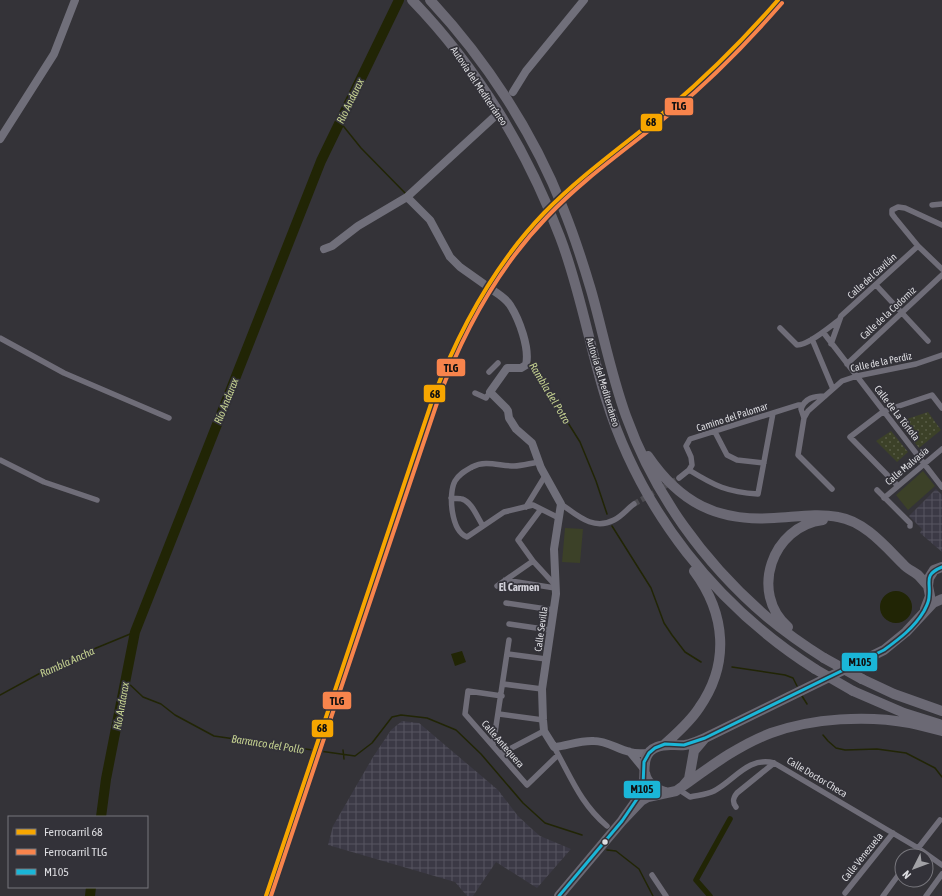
<svg xmlns="http://www.w3.org/2000/svg" width="942" height="896" font-family="'Asap Condensed',sans-serif">
  <style>
    .industrial { fill: url(#industrial-grid) }
    .green { fill: url(#green-dots) }
    .pitch { fill: #3c4128 }
    .water { fill: #212505 }
    .lines { fill: none; stroke-linecap: round; stroke-linejoin: round }
    .stream { stroke: #212505; stroke-width: 1.5 }
    .canal { stroke: #212505; stroke-width: 5.5 }
    .river { stroke: #212505; stroke-width: 10 }
    .street-tunnel { stroke: #4d4c51; stroke-width: 5.5; stroke-dasharray: 5.5 3; stroke-linecap: butt }
    .street { stroke: #6f6d78; stroke-width: 5.5 }
    .secondary { stroke: #706f7a; stroke-width: 8 }
    .highway { stroke: #6b6974; stroke-width: 10 }
    .highway-bridge { stroke: #6b6974; stroke-width: 10 }
    .bus-1-casing { stroke: #333239; stroke-width: 6 }
    .bus-1 { stroke: #1ab6d8; stroke-width: 3 }
    .rail-1-casing { stroke: #333239; stroke-width: 7 }
    .rail-2-casing { stroke: #333239; stroke-width: 7 }
    .rail-1 { stroke: #f7a600; stroke-width: 4 }
    .rail-2 { stroke: #f8844c; stroke-width: 4 }
    .bus-dot { fill: #dddde1; stroke: #333239; stroke-width: 1.5 }
    .labels { text-anchor: middle; dominant-baseline: central; stroke-width: 3.5; stroke-linejoin: round; paint-order: stroke }
    .street-label { font-size: 10px; fill: #dddde1; stroke: #333239 }
    .water-label { font-size: 11px; font-style: italic; fill: #c6d391; stroke: #333239 }
    .neighbourhood-label { font-size: 11px; font-weight: bold; fill: #d1d0d8; stroke: #333239 }
    .line-badge { stroke: #333239; stroke-width: 1.5 }
    .pale-badge-label { font-size: 11px; text-anchor: middle; font-weight: bold; fill: #111 }
  </style>
  <defs>
    <pattern id="industrial-grid" width="8" height="8" patternUnits="userSpaceOnUse"><rect width="8" height="8" fill="#3b3945"/><path d="M0 4h8M4 0v8" fill="none" stroke="#575560"/></pattern>
    <pattern id="green-dots" width="8" height="8" patternUnits="userSpaceOnUse"><rect width="8" height="8" fill="#3c4128"/><path d="M2 2h.1M6 6h.1" fill="none" stroke="#585c47" stroke-width="1.8" stroke-linecap="round"/></pattern>
  </defs>
  <rect width="100%" height="100%" fill="#343338"/>
  <path class="industrial" d="M936,489l6,6v57l-22,-19 2,-4 -13,-13z
    M402,721l17,2 79,67 20,26 14,13 8,7 31,13 -34,39 -41,-26 -23,34h-6l-12,-14 -127,-37 5,-19 40,-69 18,-27z"/>
  <path class="green" d="M928,412l13,18 -22,18 -21,-26z
    M891,431l17,21 -11,10 -21,-21z"/>
  <path class="pitch" d="M923,471l12,15 -27,24 -12,-15z
    M565,528l18,1 -3,34 -18,-1z"/>
  <path class="water" d="M880 607a16 16 0 1 1 32 0a16 16 0 1 1-32 0Z
    M462,651l4,11 -11,4 -4,-12z"/>
  <g class="lines">
    <path class="stream" d="M340,122l21,26 45,46
      M530,362l50,80 16,39 11,33
      M612,526l39,62 13,35 8,12 13,17 16,10
      M732,667l53,8 8,3 4,8
      M125,680l18,17 18,7 14,11 39,21 141,20 17,-13 20,-26 9,-2 26,3 29,12 25,24 42,49 22,20 37,12
      M0,695l55,-30 80,-33
      M802,696l5,8
      M823,735l5,6 8,7 9,2 32,-1 29,4 29,15 7,9
      M343,750l1,9
      M607,850l9,1 23,18 14,27"/>
    <path class="canal" d="M710,896l-14,-16 34,-61"/>
    <path class="river" d="M101,817l5,-38 29,-147 186,-471 78,-161
      M90,896l1,-9"/>
    <path class="street-tunnel" d="M634,504l45,-26"/>
    <path class="street" d="M932,205l10,-1
      M942,225l-37,-17 -7,-1 -6,3v4l3,4 23,28 24,23
      M876,285l52,56
      M780,328l17,17c12,0 32,-18 42,-25
      M823,332l119,155
      M0,338l64,35 105,45
      M812,339l21,50
      M831,344l10,-28 77,-70
      M847,364l95,-89
      M489,372l9,-9
      M475,393l11,5 4,-6
      M804,418l-3,-9c4,-11 13,-13 24,-13
      M715,432l12,23 10,5 27,3
      M0,460l44,22 53,18
      M539,462c-8,1 -17,4 -25,4 -15,0 -28,-6 -42,1 -7,4 -13,7 -17,14 -7,13 -4,50 12,56l31,-21 6,-4 29,-7 26,13
      M689,470c26,16 38,22 69,24l15,-81
      M679,478l10,-8 3,-5 -1,-8 -5,-11 4,-7 108,-34h4
      M898,486l-48,-49 34,-26 48,-16 10,13
      M832,489l-34,-34 6,-37 4,-7 34,-30 15,-5 59,-12 26,-9
      M877,490l33,33v3
      M451,498c4,1 8,0 11,1 10,3 15,18 21,27
      M884,498l58,-49
      M561,504c16,11 32,27 53,16 8,-4 13,-11 20,-16
      M526,507l19,-31
      M541,509l-23,31 15,21 22,24
      M505,580l50,8
      M497,586l36,-25
      M506,603l47,7
      M509,624l41,6
      M508,654l38,5
      M503,684l39,5
      M502,696l-34,-5 -3,23 62,71 31,-30
      M499,714l44,6
      M493,746l16,-106
      M554,747c17,30 26,56 53,79
      M500,754l44,-23
      M678,789l12,8c8,-2 16,-2 24,-6 20,-10 34,-35 60,-28l144,85 24,17
      M736,807c-4,-5 -3,-9 1,-14l37,-30
      M912,856l28,-36
      M652,875l14,21
      M845,893l48,-60
      M883,896l19,-26
      M926,896l16,-22"/>
    <path class="secondary" d="M513,92l13,-21 58,-71
      M0,139l54,-85 21,-54
      M407,197l23,23 20,37 10,10 24,17
      M324,249l8,-3 26,-20 49,-29 86,-79
      M488,287c7,5 17,10 22,18 9,14 20,43 16,60l-5,3h-14l-17,24 16,16 2,3 1,7 7,11 16,14 9,25 20,36 -7,45 2,45 -14,95 1,31 1,11 10,16c13,-1 26,-7 40,-6 13,0 23,8 36,11 6,2 12,1 19,1
      M630,752l14,17"/>
    <path class="highway" d="M412,0c65,67 115,150 148,237 20,52 29,108 46,162 35,112 110,207 209,270
      M430,0c56,60 103,132 133,208 11,27 20,55 28,82 12,42 20,85 35,126 28,78 78,147 141,201 18,15 38,29 57,41
      M648,456c32,47 70,66 126,62 21,-1 43,-5 64,-1 26,4 47,29 65,47 4,5 10,7 15,11 3,3 7,8 10,11
      M925,609l5,-13 -2,-10 1,-8 5,-8 8,-3
      M788,627c-39,-34 -16,-101 35,-107
      M862,679l32,15 48,17
      M853,691l51,22 35,11
      M665,744c12,-11 25,-22 34,-36 31,-44 27,-94 -5,-137
      M645,773c2,11 10,16 20,19
      M683,786c28,-20 56,-41 88,-53 42,-15 96,-18 139,-10 10,2 21,5 32,8
      M622,821c7,-11 17,-21 21,-34 4,-14 -4,-33 14,-40 10,-4 18,-1 28,-2 7,-1 13,-4 20,-7l179,-88 22,-18 27,-29 9,-4
      M559,896l63,-75 19,-20 7,-4 28,-6 7,-5 6,-7 5,-28 11,-13"/>
    <path class="highway-bridge" d="M824,658l38,21
      M815,669l38,22"/>
    <defs>
      <path id="bus-1" d="M559,896l63,-75 17,-25 4,-10 1,-24 5,-9 6,-5 10,-4 19,1 21,-7 179,-88c15,-11 30,-22 40,-39 2,-4 5,-9 5,-14 2,-16 -6,-22 13,-30"/>
    </defs>
    <use href="#bus-1" class="bus-1-casing"/>
    <use href="#bus-1" class="bus-1"/>
    <defs>
      <path id="rail-1" d="M266,896l167,-498c26,-68 60,-132 111,-185 38,-39 83,-70 125,-105 39,-33 75,-69 109,-108"/>
      <path id="rail-2" d="M271,896l167,-496c25,-68 59,-131 109,-183 38,-40 84,-71 125,-105 40,-33 76,-70 110,-109"/>
    </defs>
    <use href="#rail-1" class="rail-1-casing"/>
    <use href="#rail-2" class="rail-2-casing"/>
    <use href="#rail-1" class="rail-1"/>
    <use href="#rail-2" class="rail-2"/>
  </g>
  <circle class="bus-dot" cx="605" cy="842" r="3.5"/>
  <g class="labels">
    <g class="street-label">
      <text transform="translate(479 86) rotate(56)">Autovía del Mediterráneo</text>
      <text transform="translate(872 276) rotate(-42)">Calle del Gavilán</text>
      <text transform="translate(888 313) rotate(-43)">Calle de la Codorniz</text>
      <text transform="translate(881 362) rotate(-12)">Calle de la Perdiz</text>
      <text transform="translate(603 382) rotate(73)">Autovía del Mediterráneo</text>
      <text transform="translate(897 413) rotate(52)">Calle de La Tórtola</text>
      <text transform="translate(732 417) rotate(-18)">Camino del Palomar</text>
      <text transform="translate(907 466) rotate(-40)">Calle Malvasía</text>
      <text transform="translate(541 629) rotate(-82)">Calle Sevilla</text>
      <text transform="translate(503 744) rotate(49)">Calle Antequera</text>
      <text transform="translate(817 777) rotate(31)">Calle Doctor Checa</text>
      <text transform="translate(862 857) rotate(-51)">Calle Venezuela</text>
    </g>
    <g class="water-label">
      <text transform="translate(350 101) rotate(-64)">Río Andarax</text>
      <text transform="translate(550 393) rotate(59)">Rambla del Potro</text>
      <text transform="translate(226 401) rotate(-68)">Río Andarax</text>
      <text transform="translate(67 662) rotate(-24)">Rambla Ancha</text>
      <text transform="translate(121 706) rotate(-80)">Río Andarax</text>
      <text transform="translate(268 744) rotate(9)">Barranco del Pollo</text>
    </g>
    <g class="neighbourhood-label">
      <text x="519" y="587">El Carmen</text>
    </g>
  </g>
  <g class="line-badge">
    <rect x="664" y="97" width="30" height="19" rx="4" fill="#f8844c"/>
    <rect x="640" y="113" width="23" height="19" rx="4" fill="#f7a600"/>
    <rect x="436" y="358" width="30" height="19" rx="4" fill="#f8844c"/>
    <rect x="423" y="384" width="23" height="19" rx="4" fill="#f7a600"/>
    <rect x="841" y="652" width="37" height="20" rx="4" fill="#1ab6d8"/>
    <rect x="322" y="691" width="30" height="19" rx="4" fill="#f8844c"/>
    <rect x="311" y="719" width="23" height="19" rx="4" fill="#f7a600"/>
    <rect x="623" y="780" width="38" height="19" rx="4" fill="#1ab6d8"/>
  </g>
  <g class="pale-badge-label">
    <text x="679" y="110">TLG</text>
    <text x="651" y="126">68</text>
    <text x="451" y="372">TLG</text>
    <text x="435" y="398">68</text>
    <text x="860" y="666">M105</text>
    <text x="337" y="705">TLG</text>
    <text x="322" y="732">68</text>
    <text x="642" y="793">M105</text>
  </g>
  <rect x="8" y="816" width="140" height="72" fill="#333239" stroke="#77767c"/>
  <rect x="16" y="829" width="20" height="6" fill="#f7a600" stroke="#77767c"/>
  <text x="44" y="836" font-size="12" fill="#dddde1">Ferrocarril 68</text>
  <rect x="16" y="849" width="20" height="6" fill="#f8844c" stroke="#77767c"/>
  <text x="44" y="856" font-size="12" fill="#dddde1">Ferrocarril TLG</text>
  <rect x="16" y="869" width="20" height="6" fill="#1ab6d8" stroke="#77767c"/>
  <text x="44" y="876" font-size="12" fill="#dddde1">M105</text>
  <g transform="translate(914 868) rotate(228)"><circle r="19" fill="#333239" stroke="#77767c"/>
  <path d="M0-3L7 15L0 10L-7 15Z" fill="#a2a2a6"/>
  <text y="-6" font-size="11" font-weight="bold" text-anchor="middle" fill="#dddde1">N</text>
  </g>
</svg>
